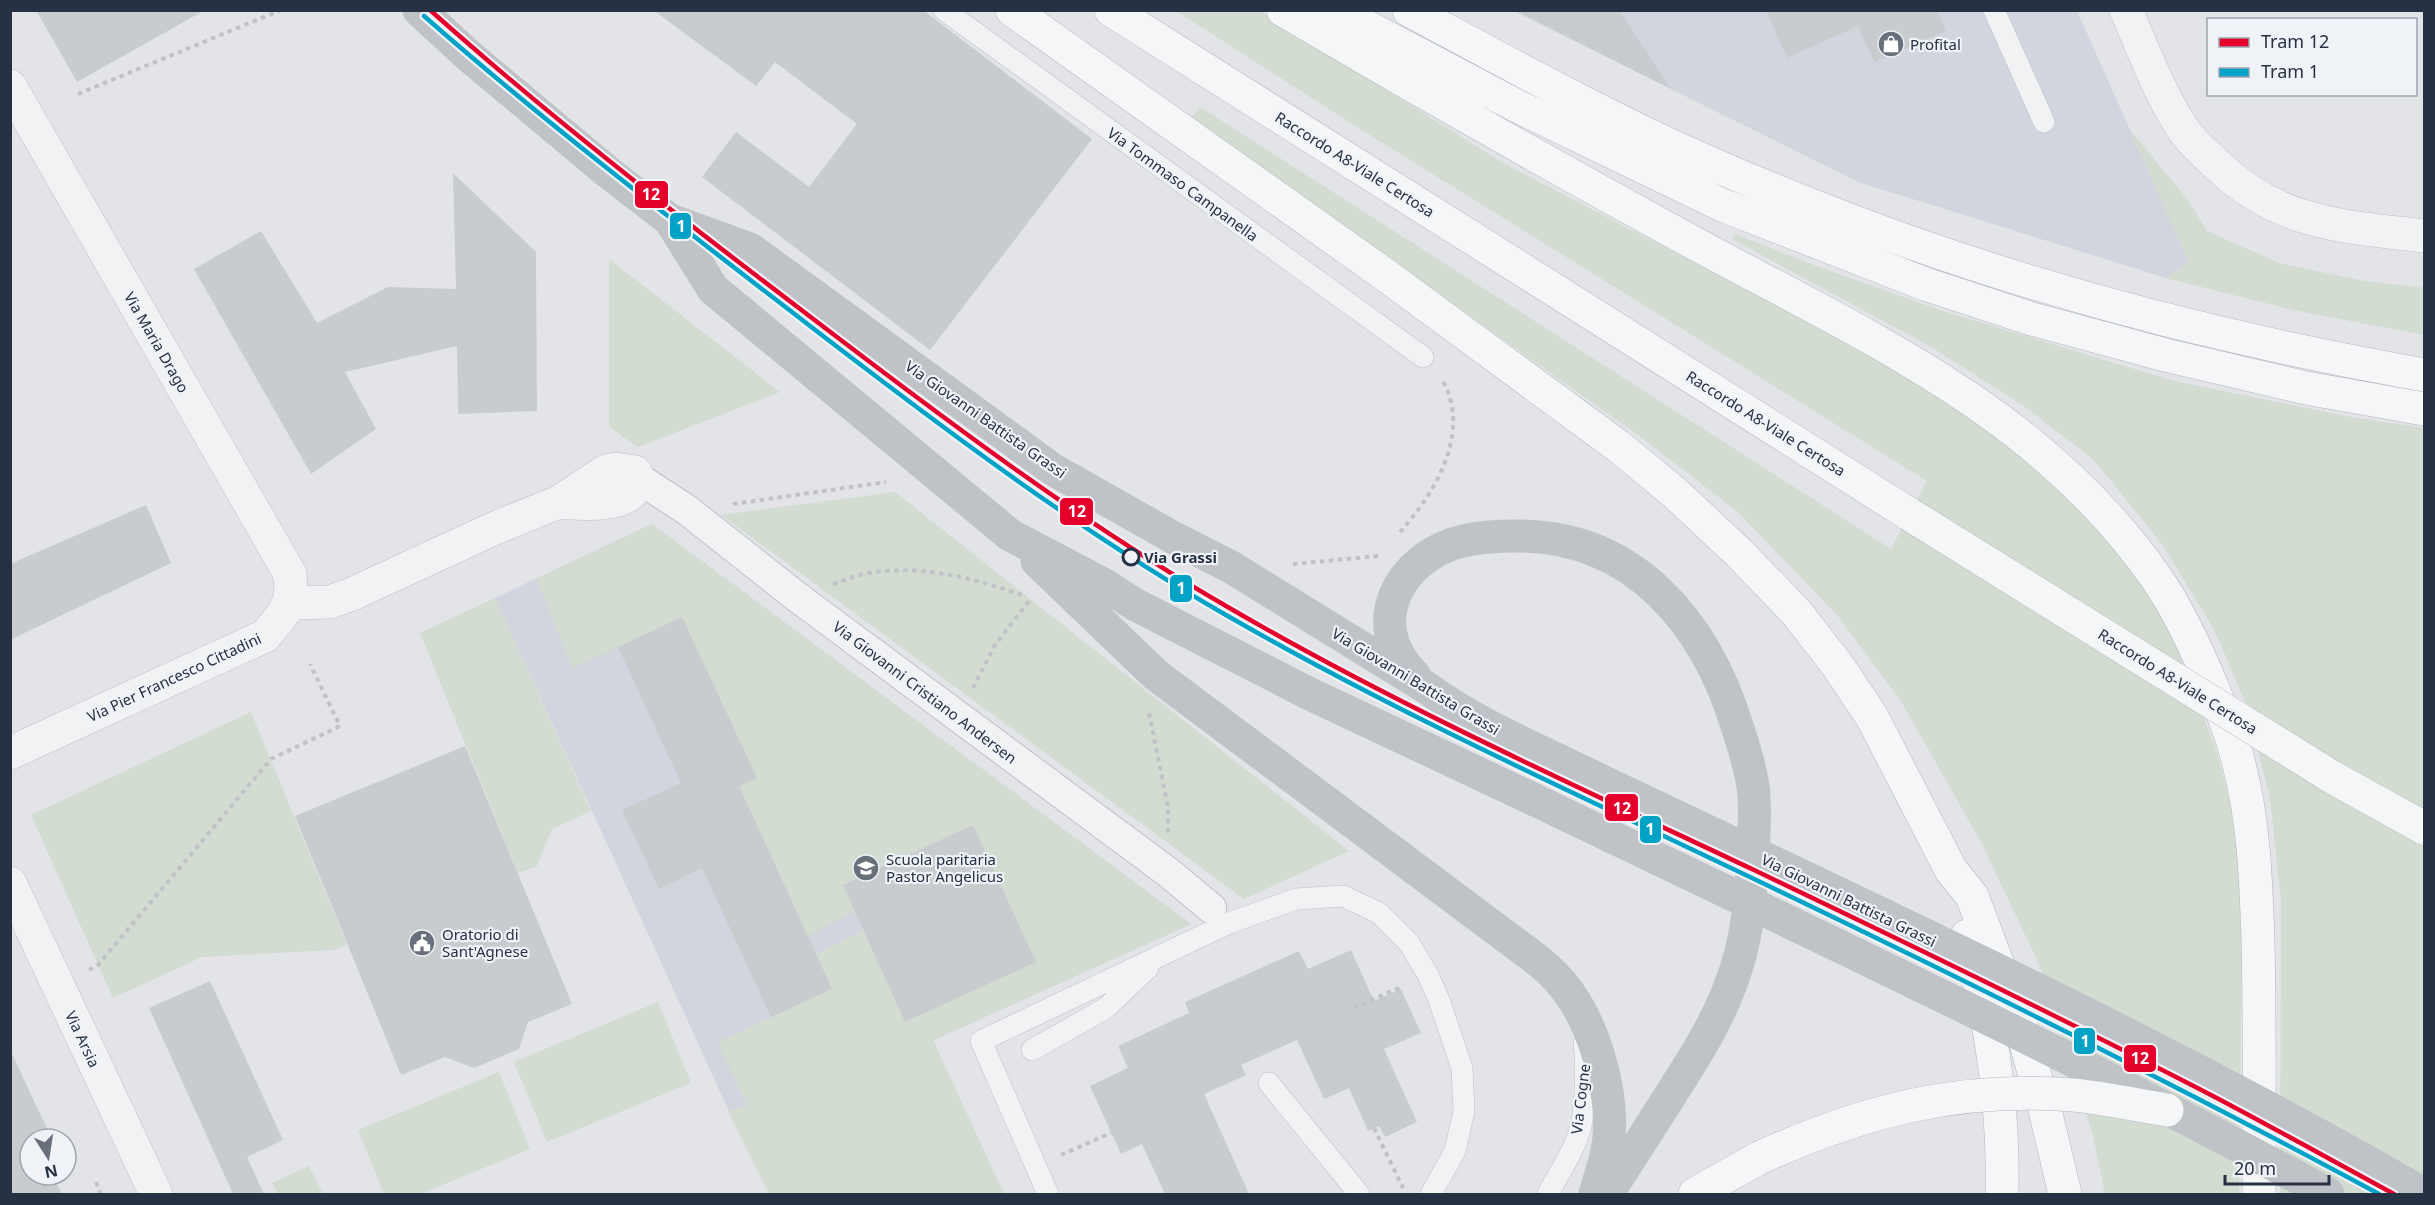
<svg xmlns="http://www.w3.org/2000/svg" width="2435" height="1205" font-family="'Noto Sans',sans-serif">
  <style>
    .built { fill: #d2d5dd }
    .green { fill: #d2dcd1 }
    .building { fill: #c9cccf }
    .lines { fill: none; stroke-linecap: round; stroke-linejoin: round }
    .service-casing { stroke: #bfc1c5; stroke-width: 22 }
    .pedestrian-casing { stroke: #bfc1c5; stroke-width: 32 }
    .minor-casing { stroke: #bfc1c5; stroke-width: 34 }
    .tertiary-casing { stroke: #bfc1c5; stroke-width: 34 }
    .motorway-casing { stroke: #b4b7bc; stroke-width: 34 }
    .path { stroke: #c0c2c7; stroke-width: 4; stroke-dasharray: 4.5 4.5; stroke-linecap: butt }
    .service { stroke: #f1f2f4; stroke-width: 21 }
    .pedestrian { stroke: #f1f2f4; stroke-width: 30 }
    .minor { stroke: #f1f2f4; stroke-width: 33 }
    .tertiary { stroke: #f1f2f4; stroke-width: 33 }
    .secondary { stroke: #bfc2c7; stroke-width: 33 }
    .motorway { stroke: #f5f6f7; stroke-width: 33 }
    .motorway-bridge-casing { stroke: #b4b7bc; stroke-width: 34; stroke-linecap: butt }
    .secondary-bridge { stroke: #bfc2c7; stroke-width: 33 }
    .motorway-bridge { stroke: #f5f6f7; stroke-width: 33 }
    .tram-1-casing { stroke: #eff2f7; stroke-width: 9 }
    .tram-2-casing { stroke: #eff2f7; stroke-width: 9 }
    .tram-1 { stroke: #e4002b; stroke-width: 4.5 }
    .tram-2 { stroke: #02a3c7; stroke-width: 4.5 }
    .stop-dot { fill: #eff2f7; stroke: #263143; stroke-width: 3 }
    .labels { text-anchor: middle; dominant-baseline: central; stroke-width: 4.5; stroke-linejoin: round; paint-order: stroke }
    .poi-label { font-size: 15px; fill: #263143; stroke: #eff2f7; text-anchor: start }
    .street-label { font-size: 15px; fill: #263143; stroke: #eff2f7 }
    .stop-label { font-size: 15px; font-weight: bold; fill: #263143; stroke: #eff2f7; text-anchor: start }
    .line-badge { stroke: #eff2f7; stroke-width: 2 }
    .badge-label { font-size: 16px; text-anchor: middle; font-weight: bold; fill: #fff }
  </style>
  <rect width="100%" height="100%" fill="#e2e4e7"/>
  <path class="built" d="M1514,11h563l113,253 -24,14 -308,-96z
    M652,524l539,400 -454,205 -242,-531z"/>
  <path class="green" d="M1176,11h84l243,152 393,205 149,104 72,78 50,73 50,129 19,75 6,110 -3,257h-134l-12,-58 -54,-172 -57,-120 -81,-143 -63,-85 -100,-104 -100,-77 -447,-317 9,-11 691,442 36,-68 -570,-354z
    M2130,130l58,70 19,31 72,32 80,17 65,8v47l-131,-25 -127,-32 23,-15z
    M1735,234l84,33 124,44 231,70 177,36 73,11v766h-144l1,-294 -11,-102 -24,-94 -31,-73 -53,-87 -68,-84 -70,-54 -96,-61 -196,-106z
    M609,259l171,133 -142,55 -29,-20z
    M895,492l454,359 -105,48 -523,-384z
    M652,524l539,400 -258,116 71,154h-235l-41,-83 19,-5 -29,-64 114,-53 -16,-35 47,-24 172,31 -62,-135 -130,59 12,26 -47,25 -69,-150 18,-8 -75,-160 -110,50 -35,-89z
    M495,598l96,213 -39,18 -15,37 -19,7 -98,-240z
    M251,712l96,233 -14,5 -131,7 -89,41 -82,-183z
    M658,1002l33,81 -144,59 -33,-80z
    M499,1072l31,77 -110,45h-36l-26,-64z
    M309,1166l14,28h-45l-6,-11z"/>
  <path class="building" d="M36,10h169l-128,72z
    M653,10h270l169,129 -162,211 -228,-173 34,-45 73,55 48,-63 -82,-62 -19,24z
    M1514,10h105l52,79z
    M1766,10h171l9,21 -72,31 -16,-36 -71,32z
    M453,173l83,79 1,159 -79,3 -1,-68 -112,26 31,57 -65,45 -117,-205 67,-38 56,92 71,-36 68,2z
    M146,505l25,58 -161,77v-76z
    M682,617l75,161 -18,8 93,203 -61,28 -69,-149 -43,21 -37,-79 59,-27 -63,-136z
    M465,746l107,258 -44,18 -9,27 -45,19 -29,-11 -44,18 -106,-259z
    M973,825l63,137 -131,60 -62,-137z
    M1351,950l23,51 27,-12 20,44 -37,16 33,73 -32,15 -6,-11 -11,5 -19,-43 -25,11 -27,-59 -56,25 5,10 -42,19 45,100h-84l-23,-50 -21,10 -31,-68 38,-18 -10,-22 71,-33 -4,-11 114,-51 9,18z
    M210,981l73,159 -36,17 17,37h-31l-84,-186z
    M10,1050l42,89h-22v36h22l10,19h-52z"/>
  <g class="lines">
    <defs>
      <path id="service" d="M944,10l479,347
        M1994,10l50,112
        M1032,1050l74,-42 42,-40
        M1269,1083l90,111
        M1048,1194l-67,-153 248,-118 67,-24 47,-3 36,17 30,30 19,32 11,25 23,68 2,43 -9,40 -24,43
        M1548,1194c9,-18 23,-38 30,-58 8,-22 9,-69 6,-92"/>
      <path id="pedestrian" d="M638,478l49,32 110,87 372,276 42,35"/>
      <path id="minor" d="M2126,10c17,39 32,80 55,116 8,14 22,25 34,37 64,62 126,63 209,73
        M290,603l40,-1 22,-8 143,-66 64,-26 47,-31 9,-2 20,3 3,6c-2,4 -3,10 -5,13 -14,17 -55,12 -74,11"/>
      <path id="tertiary" d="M10,86l280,488c4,30 -6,40 -25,62l-255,117
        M10,883l146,311"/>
      <path id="motorway" d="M1012,10l372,264 234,172 57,47 64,60 57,59 42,54 34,51 79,153 21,26 49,130 25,88 19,80
        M1111,10l798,504
        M1283,10c132,78 264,153 398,226 175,96 359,173 476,343 22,32 39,69 54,105 11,26 21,52 28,80 15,58 17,117 19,176 2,85 1,170 1,254
        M1335,10l182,96 205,99 203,79 107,35 133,36 141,33 118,21
        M1409,10c67,36 134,73 203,107 63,32 128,60 194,86 199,80 408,135 618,172
        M1967,936c25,86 37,170 35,258
        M1695,1194l64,-36"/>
    </defs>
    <use href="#service" class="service-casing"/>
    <use href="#pedestrian" class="pedestrian-casing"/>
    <use href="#minor" class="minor-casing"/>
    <use href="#tertiary" class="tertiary-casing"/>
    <use href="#motorway" class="motorway-casing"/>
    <path class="path" d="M78,94l203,-84
      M733,504l153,-22
      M1400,532c36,-40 73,-102 41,-154
      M1293,564l85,-8
      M833,584c10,-3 21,-8 31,-10 53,-11 109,4 158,21
      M973,688l22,-43 34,-44
      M1149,713l19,94v26
      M89,970l9,-5 173,-206 69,-33 -30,-62
      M1354,1008l49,-22
      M1374,1128l29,60
      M1061,1155l50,-22
      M96,1182l5,12"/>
    <use href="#service" class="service"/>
    <use href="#pedestrian" class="pedestrian"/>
    <use href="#minor" class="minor"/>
    <use href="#tertiary" class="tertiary"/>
    <path class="secondary" d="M419,10l50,46 140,117 61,47 80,29 302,220 122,69 57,29 196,121c41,30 87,51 133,73
      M670,220l43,69 297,246 95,50 29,19 176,90 225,106
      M1037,561l119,114 364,272c15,11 30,22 42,37 31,36 51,105 47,152 -1,20 -9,39 -14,58
      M1415,676c-53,-51 -16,-120 48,-135 17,-4 36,-5 53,-5 118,-1 190,87 222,193 6,18 12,38 15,57 3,23 1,45 0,68 -2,39 -5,78 -17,115 -14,45 -38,83 -63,122 -22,35 -44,69 -66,103"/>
    <use href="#motorway" class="motorway"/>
    <defs>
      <path id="motorway-bridge" d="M1909,514l423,263 92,51
        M1759,1158c104,-47 198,-72 314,-63 31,3 63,10 94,15"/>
    </defs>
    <use href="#motorway-bridge" class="motorway-bridge-casing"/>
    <path class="secondary-bridge" d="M1560,761c290,139 585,272 864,433
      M1535,800c266,128 534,253 793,394"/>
    <use href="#motorway-bridge" class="motorway-bridge"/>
    <defs>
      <path id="tram-1" d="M430,10c121,108 249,207 378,305 135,103 271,206 418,291 170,99 350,180 528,264 153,73 306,147 457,225 61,32 122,66 183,99"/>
      <path id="tram-2" d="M424,16c124,109 255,209 386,310 134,103 269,205 416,289 170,98 349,178 526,263 211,101 421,205 627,316"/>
    </defs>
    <use href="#tram-1" class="tram-1-casing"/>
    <use href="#tram-2" class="tram-2-casing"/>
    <use href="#tram-1" class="tram-1"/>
    <use href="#tram-2" class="tram-2"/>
  </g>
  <defs>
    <symbol id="shop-disc" viewBox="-11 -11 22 22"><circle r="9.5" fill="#68707c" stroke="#eff2f7"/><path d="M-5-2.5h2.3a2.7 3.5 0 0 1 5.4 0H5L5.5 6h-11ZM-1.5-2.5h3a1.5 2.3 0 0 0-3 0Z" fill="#fff"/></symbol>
    <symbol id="school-disc" viewBox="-11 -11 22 22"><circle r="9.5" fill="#68707c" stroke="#eff2f7"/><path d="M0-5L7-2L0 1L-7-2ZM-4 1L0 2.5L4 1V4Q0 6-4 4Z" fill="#fff"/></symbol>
    <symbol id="civic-disc" viewBox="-11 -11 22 22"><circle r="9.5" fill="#68707c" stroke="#eff2f7"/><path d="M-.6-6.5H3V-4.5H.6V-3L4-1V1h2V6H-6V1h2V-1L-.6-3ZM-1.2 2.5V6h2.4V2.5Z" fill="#fff"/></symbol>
  </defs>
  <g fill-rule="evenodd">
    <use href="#shop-disc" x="1876" y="29" width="30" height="30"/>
    <use href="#school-disc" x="851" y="853" width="30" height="30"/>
    <use href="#civic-disc" x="407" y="928" width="30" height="30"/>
  </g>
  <circle class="stop-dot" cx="1131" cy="557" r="8"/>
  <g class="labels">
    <g class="poi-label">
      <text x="1910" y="44">Profital</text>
      <text x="886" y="859">Scuola paritaria<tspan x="886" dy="17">Pastor Angelicus</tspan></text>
      <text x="442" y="934">Oratorio di<tspan x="442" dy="17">Sant'Agnese</tspan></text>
    </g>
    <g class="street-label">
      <text transform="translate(1355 164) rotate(32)">Raccordo A8-Viale Certosa</text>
      <text transform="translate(1183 184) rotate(36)">Via Tommaso Campanella</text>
      <text transform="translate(157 342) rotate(60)">Via Maria Drago</text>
      <text transform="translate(986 419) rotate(35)">Via Giovanni Battista Grassi</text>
      <text transform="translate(1766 423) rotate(32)">Raccordo A8-Viale Certosa</text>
      <text transform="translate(174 677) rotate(-25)">Via Pier Francesco Cittadini</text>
      <text transform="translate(1416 681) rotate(31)">Via Giovanni Battista Grassi</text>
      <text transform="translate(2178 681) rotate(32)">Raccordo A8-Viale Certosa</text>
      <text transform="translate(925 692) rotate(37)">Via Giovanni Cristiano Andersen</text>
      <text transform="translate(1849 900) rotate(26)">Via Giovanni Battista Grassi</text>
      <text transform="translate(83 1039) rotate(65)">Via Arsia</text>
      <text transform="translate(1580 1099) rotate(-83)">Via Cogne</text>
    </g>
    <g class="stop-label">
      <text x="1144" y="557">Via Grassi</text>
    </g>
  </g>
  <g class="line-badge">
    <rect x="634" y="180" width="35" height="29" rx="6" fill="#e4002b"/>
    <rect x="669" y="212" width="23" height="28" rx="6" fill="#02a3c7"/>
    <rect x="1059" y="497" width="35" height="29" rx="6" fill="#e4002b"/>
    <rect x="1169" y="574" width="24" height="29" rx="6" fill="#02a3c7"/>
    <rect x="1604" y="793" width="35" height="29" rx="6" fill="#e4002b"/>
    <rect x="1639" y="815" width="23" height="29" rx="6" fill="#02a3c7"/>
    <rect x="2073" y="1027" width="23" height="28" rx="6" fill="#02a3c7"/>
    <rect x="2123" y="1044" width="34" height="29" rx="6" fill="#e4002b"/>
  </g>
  <g class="badge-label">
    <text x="651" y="200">12</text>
    <text x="681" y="232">1</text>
    <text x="1077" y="517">12</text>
    <text x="1181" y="594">1</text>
    <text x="1622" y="814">12</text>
    <text x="1650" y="835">1</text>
    <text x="2085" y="1047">1</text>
    <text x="2140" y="1064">12</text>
  </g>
  <rect width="2435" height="1205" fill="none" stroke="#263143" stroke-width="24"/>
  <rect x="2207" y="18" width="210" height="78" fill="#eff2f7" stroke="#9fa5af" stroke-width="1.5"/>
  <rect x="2219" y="38" width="30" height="9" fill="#e4002b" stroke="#9fa5af" stroke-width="1.5"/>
  <text x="2261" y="48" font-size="18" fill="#263143">Tram 12</text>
  <rect x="2219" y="68" width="30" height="9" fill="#02a3c7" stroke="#9fa5af" stroke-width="1.5"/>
  <text x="2261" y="78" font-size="18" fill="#263143">Tram 1</text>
  <g transform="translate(48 1157) rotate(168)"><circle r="28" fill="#eff2f7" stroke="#9fa5af" stroke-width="1.5"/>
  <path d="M0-4.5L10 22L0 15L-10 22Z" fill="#68707c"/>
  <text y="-9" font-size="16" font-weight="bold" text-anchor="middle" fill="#263143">N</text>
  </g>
  <path d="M2225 1175v9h104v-9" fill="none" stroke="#263143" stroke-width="3"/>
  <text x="2234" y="1175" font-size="18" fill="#263143" stroke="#eff2f7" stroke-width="4.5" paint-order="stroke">20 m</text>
</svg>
